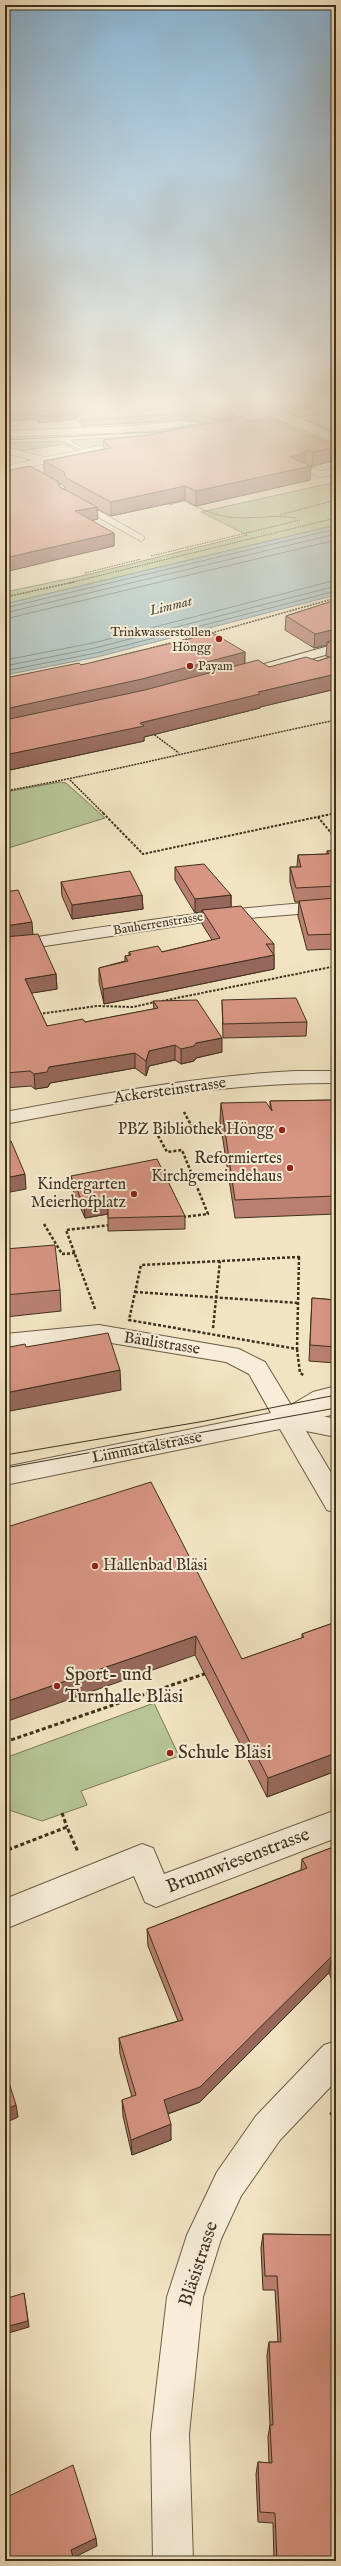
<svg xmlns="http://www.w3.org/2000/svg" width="341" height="2566" font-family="'IM FELL English',serif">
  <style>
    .green { fill: #b7c596; stroke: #7a7a5a }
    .water { fill: #a0bcbe; stroke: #79847e }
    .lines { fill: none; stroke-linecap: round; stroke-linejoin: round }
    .shore { stroke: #6f766e; stroke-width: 1 }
    .lane-far1-casing { stroke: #6b5d46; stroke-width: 7 }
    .lane-casing { stroke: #6b5d46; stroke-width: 14 }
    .street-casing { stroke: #6b5d46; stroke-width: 2 }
    .secondary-casing { stroke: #3e301d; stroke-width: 2 }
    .path-far5 { stroke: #3e301d; stroke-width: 1; stroke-dasharray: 1.5 1; stroke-linecap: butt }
    .path-far4 { stroke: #3e301d; stroke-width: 1.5; stroke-dasharray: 2 1; stroke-linecap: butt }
    .path-far3 { stroke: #3e301d; stroke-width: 2; stroke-dasharray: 2.5 1.5; stroke-linecap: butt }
    .path-far2 { stroke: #3e301d; stroke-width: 2.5; stroke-dasharray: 3 2; stroke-linecap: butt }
    .path-far1 { stroke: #3e301d; stroke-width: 3; stroke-dasharray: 4 2.5; stroke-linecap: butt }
    .path { stroke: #3e301d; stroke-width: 4; stroke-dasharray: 5 3; stroke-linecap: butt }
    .lane-far1 { stroke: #f7edd8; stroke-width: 6 }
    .lane { stroke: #f7edd8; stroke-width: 12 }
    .street { fill: #f7edd8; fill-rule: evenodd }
    .secondary { fill: #f7edd8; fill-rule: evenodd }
    .tram { stroke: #3e301d; stroke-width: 1 }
    .secondary-bridge-casing { stroke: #3e301d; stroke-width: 12; stroke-linecap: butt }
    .secondary-bridge { stroke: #f7edd8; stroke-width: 10 }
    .wall { fill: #b98071; stroke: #3e301d; fill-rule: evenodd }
    .shaded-wall { fill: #96685c; stroke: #3e301d }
    .building { fill: #d79583; stroke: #3e301d }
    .poi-dot { fill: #8f2418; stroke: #f7edd8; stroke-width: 1.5 }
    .labels { text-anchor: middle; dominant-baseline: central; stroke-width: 4; stroke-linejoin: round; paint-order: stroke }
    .far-poi-label { font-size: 13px; fill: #3e301d; stroke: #f7edd8; text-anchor: end }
    .far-street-label { font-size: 13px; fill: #3e301d; stroke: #f7edd8 }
    .far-water-label { font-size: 14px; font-style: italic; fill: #565345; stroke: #f7edd8 }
    .street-label { font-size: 16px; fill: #3e301d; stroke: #f7edd8 }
    .poi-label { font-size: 16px; fill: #3e301d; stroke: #f7edd8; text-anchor: end }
    .near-poi-label { font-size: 19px; fill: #3e301d; stroke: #f7edd8; text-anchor: start }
    .near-street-label { font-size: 19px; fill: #3e301d; stroke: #f7edd8 }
  </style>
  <rect width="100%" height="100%" fill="#f2e4c3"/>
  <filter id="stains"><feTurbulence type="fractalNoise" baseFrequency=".005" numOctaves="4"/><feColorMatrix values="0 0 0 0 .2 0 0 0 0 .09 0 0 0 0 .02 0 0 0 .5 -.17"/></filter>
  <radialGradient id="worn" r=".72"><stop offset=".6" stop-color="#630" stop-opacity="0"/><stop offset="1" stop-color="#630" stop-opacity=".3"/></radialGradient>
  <path class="green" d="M288,400h48v2l-30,6z
    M163,435l-77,14 -15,-8 1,-1z
    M62,441l19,9 -4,1 -13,-7 -43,7 -16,-3v-5z
    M336,482v43l-331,79v-12l77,-16 165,-41 -46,-23z
    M60,782l6,1 39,35 -100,31v-57z
    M154,1703l25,53 -98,35 6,14 -45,16 -33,-11 -4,-11v-41z"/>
  <path class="water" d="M336,525v70l-239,62 -92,18v-71z"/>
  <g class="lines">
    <path class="shore" d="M5,608l331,-79
      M5,613l331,-79
      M5,619l331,-79
      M5,660l88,-17 243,-63
      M5,666l90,-18 241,-62
      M5,671l91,-18 240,-62"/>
    <defs>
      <path id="lane-far1" d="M5,450l39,10
        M306,468l14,6 16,-3
        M5,469l88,-19 27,-3
        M84,506l57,32"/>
      <path id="lane" d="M299,1416l37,-8"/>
      <path id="street" d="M336,403v6l-117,24 -34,-6 -53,5 -127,5v-6l127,-5 53,-5 34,6z
        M336,901v10l-125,10 -206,31v-10c110,-17 220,-35 331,-41z
        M295,1071h41v12c-112,-1 -221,20 -331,41v-12c96,-18 192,-36 290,-41z
        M99,1325l140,24 26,13 26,43 22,-13 23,-6v18l-9,1 -14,9 23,5v18l-30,-6 30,50v32l-9,-3 -47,-81 -275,56v-18l266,-54 -22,-39 -23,-12 -127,-21 -94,9v-16z
        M336,1810v28l-180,69 -11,-5 -11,-26 -129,53v-30l137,-55 11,4 11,26z
        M336,2041v40l-56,59 -39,56 -20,43 -18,58 -14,137 4,127h-40l-2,-127 16,-137 20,-62 30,-63 39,-56 68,-71z"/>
      <path id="secondary" d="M336,644v8l-96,27 -7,-4 2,-3z"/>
    </defs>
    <use href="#lane-far1" class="lane-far1-casing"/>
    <use href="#lane" class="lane-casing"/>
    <use href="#street" class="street-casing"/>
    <use href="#secondary" class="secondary-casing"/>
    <path class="path-far5" d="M169,505l15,-4c14,7 28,13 44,16 22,3 45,-3 68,1
      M280,515l56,-15
      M151,556l149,-36
      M85,573l56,-14
      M69,583l267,-65"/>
    <path class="path-far4" d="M5,597l69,-15
      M95,662l120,-30 121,-34
      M152,733l27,20
      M70,780l34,34
      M5,791c111,-20 220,-48 331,-71
      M332,814l4,-1"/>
    <path class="path-far3" d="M103,813l40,41 193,-41
      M318,817l18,22
      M162,1001l174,-35
      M39,1014l58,-8 36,1 22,-5"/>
    <path class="path-far2" d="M183,1217l25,-3 -26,-64 -15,2 -11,-20 35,-7 -7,-13
      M44,1224l18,30 14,-1
      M299,1257l-2,92 -168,-29 12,-55z
      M135,1292l164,11
      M95,1309l-29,-79 45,-5
      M213,1328l7,-67
      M297,1349l3,24 5,3"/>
    <path class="path-far1" d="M5,1742l202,-69
      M62,1813l5,14
      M5,1835l5,14 57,-22 11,25"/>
    <path class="path" d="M331,2112l5,9"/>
    <use href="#lane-far1" class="lane-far1"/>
    <use href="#lane" class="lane"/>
    <use href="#street" class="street"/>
    <use href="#secondary" class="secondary"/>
    <path class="tram" d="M228,421l23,-9 15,-12
      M167,429l50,-8
      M5,440l168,-9
      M5,1455l200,-34 131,-26
      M5,1468l331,-60"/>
    <defs>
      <path id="secondary-bridge" d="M246,400l90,39"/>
    </defs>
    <use href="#secondary-bridge" class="secondary-bridge-casing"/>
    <use href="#secondary-bridge" class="secondary-bridge"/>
  </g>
  <path class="wall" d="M80,400l155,18 100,29 -1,14 -22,5 -7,-2 6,2 -1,14 -114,26 -11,-6 -74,16 -14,-7 1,10 -7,2 23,12v13l-70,-73v-12l60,-12 -1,-9 45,-5 59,-12 -22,-3 -103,6 -6,-7 -37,4 -3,-4 -31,2v-14zM59,483l5,3 2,4 -6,-3z
    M336,600v89l-76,18v1l-116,29v4l-139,30v-93l76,-13 164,-13v12l24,3 49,-6 11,-4 -3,-1 1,-11 -13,3 -29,-18 1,-14z
    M327,851h9v98l-29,1 -9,-34 1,-14h-4l-5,-20v-15h7l1,-12 29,-1z
    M175,867l56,28v12l43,37v25l-170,35 -5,-22v-14l26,-7v-5h4v-4h33l50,-12 -10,-16v-12l-7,1 -20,-33z
    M61,882l81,13 1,14 -71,10 -10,-23z
    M5,892l28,42 23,40 1,15 -26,4 16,33 38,-4 69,-13 -1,-8 69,51 -26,6 -2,3 -13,3 -6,-4 -26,6 -3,10 -11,-8 -85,15 -2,4 -13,2 -4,-3 -26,2z
    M222,1000l85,22 -1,14 -83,2z
    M336,1100v114l-101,4 -15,-97 1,-18 49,5v-7z
    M71,1176l114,40v13l-77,2v-17l-23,4 -13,-30z
    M5,1249l55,41 1,21 -56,6z
    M312,1298l24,2v63l-27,-2z
    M7,1527l235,132 60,-21v-4l34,-12v149l-69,26 -72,-142z
    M336,1846v133l-3,3 -4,-9 -129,129 -32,12 3,26 -39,15 -9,-39 -1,-16 10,-3 -12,-43 -1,-16 59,-17 -30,-75 -1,-17 154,-59 1,-11z
    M263,2234l73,1v326h-62l-1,-38 -15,-1 -2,-48 2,-12 11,1 -1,-26 2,-12 -3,-70 2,-13h9l-3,-52h-12l-2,-42z"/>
  <path class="shaded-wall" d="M5,400h48l-48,4z
    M36,412v7l-31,2v-6z
    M76,412v7l-37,4v-7z
    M185,413v7l-103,6v-6z
    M235,415v7l-16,3v-6z
    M335,447l-1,14 -22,5 1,-14z
    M306,450l-1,14 -15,-7z
    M311,466l-1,14 -114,26v-15z
    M185,486v14l-74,16v-14z
    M97,507l1,12 -22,5 -1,-13z
    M114,533v13l-109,26v-14z
    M336,629v14l-9,-1v3l-13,3 1,-14z
    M245,652l-1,15 -239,57v-15z
    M336,674v15l-76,18v1l-116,29v4l-139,30v-16l135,-32 118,-31z
    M142,895l1,14 -71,10v-14z
    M231,895v13l-29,2v2l-7,1v-14z
    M32,922l1,14 -28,4v-14z
    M274,955v14l-170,35 -1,-15z
    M56,974l1,15 -31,5 -1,-15z
    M222,1038v14l-26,6 -2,3 -13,3v-15l15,-6z
    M175,1045v15l-26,6 -3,10v-15l3,-10z
    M135,1053v15l-85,15 -2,4 -13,2 -1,-15 15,-7z
    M25,1174l1,15 -21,4v-15z
    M108,1201v13l-23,4 -1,-12z
    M120,1370l1,20 -116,22v-19z
    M196,1636l-1,19 -190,67v-20z
    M336,1753v18l-69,26 1,-19z
    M332,1956l-3,17 -129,129 -36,13v-15z
    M336,1965v14l-3,3z
    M16,2105l2,12 -13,6v-13z
    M171,2124v16l-39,15 -1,-15z
    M24,2293l5,34 -24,7v-7z
    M96,2538l1,8 -24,12 -2,-8z"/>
  <path class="building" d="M80,400h139l16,15 -16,4 -34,-6 -103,7 -6,-8 -37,4 -3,-4 -31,3v-8z
    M243,417l5,5 20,-4 67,29 -22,5 -7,-2 -4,4 -12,3 21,9 -115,25 -11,-5 -74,16 -45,-24 -2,-6 -20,-11 67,-13 -8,-8 45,-5z
    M30,466l27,15 3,6 37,20 -22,4 39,22 -109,25v-87z
    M336,600v29l-21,5 -29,-18z
    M213,633l32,19 -103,27 -137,30v-31l74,-15 2,2z
    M336,639v6l-9,-3z
    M336,655v19l-78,18 2,2 -120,29 4,3 -139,29v-35l140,-30 113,-30 11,7 37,-10 12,4z
    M327,851h9v35l-40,2 -6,-21h11l-3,-12 31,-1z
    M204,864l27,31 -36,4 -20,-32z
    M130,871l12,24 -70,10 -11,-23z
    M18,890l14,32 -27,4v-34z
    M336,898v36l-28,1 -9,-34z
    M241,906l33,38h-8l8,11 -171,34 -4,-21 29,-7 -3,-5 6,-1 -2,-3 29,-6 4,6 58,-14 -18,-28z
    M38,934l18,40 -31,5 22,47 36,-7 2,3 73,-14 -5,-7 44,-1 25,38 -26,5 -2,3 -13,3 -6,-4 -26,6 -3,10 -11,-8 -86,14 -2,5 -13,2 -4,-3 -25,2v-43h2l-2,-5v-88z
    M296,998l11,24 -84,2 -1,-24z
    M336,1100v96l-101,4 -14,-97 45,-1 6,9 -2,-10z
    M11,1141l14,33 -20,4v-36z
    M157,1159l28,57 -77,2v-17l-24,5 -13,-30z
    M55,1245l5,45 -55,5v-46z
    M312,1298l24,2v47l-26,-2z
    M108,1333l12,37 -115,23v-45l20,-4 1,3z
    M151,1482l91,177 62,-22 -2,-3 34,-12v131l-68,25 -72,-142 -191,66v-177l2,2z
    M336,1846v119l-4,-9 -132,131 -36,13 7,24 -40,16 -9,-40 14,-5 -17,-57 64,-18 -36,-91 160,-61 -5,-9z
    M5,2070l11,35 -11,5z
    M263,2234l73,1v326h-59l-2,-48 -15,-1 -2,-50 14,1 -2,-38h3l-4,-83h12l-4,-66h-12z
    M24,2293l4,28 -23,6v-28z
    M73,2465l23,73 -25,12 3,11h-69v-63z"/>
  <linearGradient id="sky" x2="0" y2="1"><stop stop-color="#8bb7d7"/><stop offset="0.53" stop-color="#f9f3e4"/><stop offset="1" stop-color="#f9f3e4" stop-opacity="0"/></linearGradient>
  <rect width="341" height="760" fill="url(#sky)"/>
  <g class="poi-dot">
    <circle cx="219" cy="639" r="4"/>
    <circle cx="190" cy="666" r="4"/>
    <circle cx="282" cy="1130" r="4"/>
    <circle cx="290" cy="1168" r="4"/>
    <circle cx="134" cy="1194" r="4"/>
    <circle cx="95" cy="1566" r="4"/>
    <circle cx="57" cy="1686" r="4"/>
    <circle cx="170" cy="1753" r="4"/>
  </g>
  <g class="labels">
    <g class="far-poi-label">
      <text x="211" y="632">Trinkwasserstollen<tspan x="211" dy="15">Höngg</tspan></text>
      <text x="198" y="666" text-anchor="start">Payam</text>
    </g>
    <g class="far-street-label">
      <text transform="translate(158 924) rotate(-9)">Bauherrenstrasse</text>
    </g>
    <g class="far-water-label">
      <text transform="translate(171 606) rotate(-14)">Limmat</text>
    </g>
    <g class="street-label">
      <text transform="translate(170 1091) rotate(-8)">Ackersteinstrasse</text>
      <text transform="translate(162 1344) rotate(9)">Bäulistrasse</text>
      <text transform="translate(147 1448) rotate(-11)">Limmattalstrasse</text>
    </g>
    <g class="poi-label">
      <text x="274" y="1130">PBZ Bibliothek Höngg</text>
      <text x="282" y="1159">Reformiertes<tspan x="282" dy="18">Kirchgemeindehaus</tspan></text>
      <text x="126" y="1185">Kindergarten<tspan x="126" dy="18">Meierhofplatz</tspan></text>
      <text x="103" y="1566" text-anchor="start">Hallenbad Bläsi</text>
    </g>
    <g class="near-poi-label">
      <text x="65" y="1675">Sport- und<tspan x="65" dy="22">Turnhalle Bläsi</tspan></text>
      <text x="178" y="1753">Schule Bläsi</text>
    </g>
    <g class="near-street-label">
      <text transform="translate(238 1861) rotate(-21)">Brunnwiesenstrasse</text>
      <text transform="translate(199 2264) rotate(-72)">Bläsistrasse</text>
    </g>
  </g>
  <rect width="341" height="2566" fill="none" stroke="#f2e4c3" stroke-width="20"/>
  <rect x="6" y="6" width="329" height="2554" fill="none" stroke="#3e301d" stroke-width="2"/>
  <rect x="10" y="10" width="321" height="2546" fill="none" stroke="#3e301d"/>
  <rect width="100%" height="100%" filter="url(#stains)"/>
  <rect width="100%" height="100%" fill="url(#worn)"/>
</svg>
